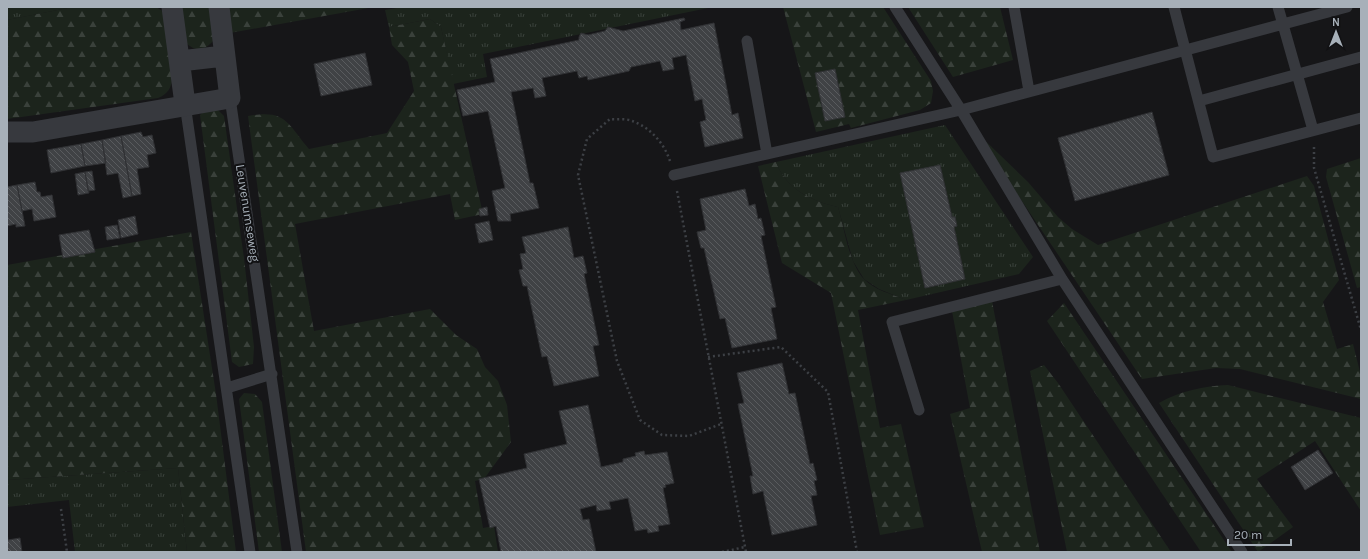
<svg xmlns="http://www.w3.org/2000/svg" width="1368" height="559" font-family="Karla,sans-serif">
  <style>
    .grass { fill: url(#grass-tufts) }
    .forest { fill: url(#forest-firs) }
    .building { fill: url(#building-back-hatch); stroke: #303134 }
    .lines { fill: none; stroke-linecap: round; stroke-linejoin: round }
    .path { stroke: #3d4045; stroke-width: 2.5; stroke-dasharray: 2 3; stroke-linecap: butt }
    .service { stroke: #37393e; stroke-width: 11 }
    .minor { stroke: #37393e; stroke-width: 21 }
    .labels { text-anchor: middle; dominant-baseline: central; stroke-width: 4; stroke-linejoin: round; paint-order: stroke }
    .street-label { font-size: 13px; fill: #a7b0b9; stroke: #111113 }
  </style>
  <defs>
    <pattern id="grass-tufts" width="24" height="20" patternUnits="userSpaceOnUse"><rect width="24" height="20" fill="#1c241c"/><path d="M3 7l-1-3M5 7V3M7 7l1-3M15 17l-1-3M17 17v-4M19 17l1-3" fill="none" stroke="#3a413b"/></pattern>
    <pattern id="forest-firs" width="22" height="20" patternUnits="userSpaceOnUse"><rect width="22" height="20" fill="#1c241c"/><path d="M5 1l3.5 6h-7zM16 11l3.5 6h-7z" fill="#3a413b"/></pattern>
    <pattern id="building-back-hatch" width="6" height="6" patternUnits="userSpaceOnUse"><rect width="6" height="6" fill="#404245"/><path d="M-1 5l2 2M0 0l6 6M5-1l2 2" fill="none" stroke="#595b5e"/></pattern>
  </defs>
  <rect width="100%" height="100%" fill="#161618"/>
  <path class="grass" d="M7,7h66l-66,13z
    M403,7h310l-230,47 4,23 -34,7 -12,-57 -11,-8 -41,8 -4,-17z
    M945,125l88,132 -14,17 -113,26 -27,-11 -15,-10 -11,-18 -15,-54c-27,-6 -52,-18 -62,-45z
    M178,468l9,84h-112l-6,-52 -62,7v-27z"/>
  <path class="forest" d="M73,7h83l8,5 9,65c-2,11 -5,17 -15,21l-151,21v-99z
    M179,7h31l3,34c-9,10 -17,11 -27,2z
    M226,7h148l-144,26z
    M783,7h100l48,74 2,10 -2,12 -11,7 -69,18 -2,-4 -33,8z
    M908,7h92l13,53 -60,17z
    M430,19l11,8 42,187 -28,6 -5,-26 -155,30 19,107 116,-22 26,26 21,14 8,18 13,14 9,24 4,37 -27,37 -9,2 8,47 11,-2 4,26h-192l-58,-436c38,-7 39,7 61,33l78,-16 27,-42 -6,-29 -16,-17 -3,-18z
    M207,108l11,2 6,6 20,142 10,89 -1,17 -14,3 -7,-5 -32,-247z
    M974,130l54,52 30,35 14,12 26,16 209,-69 7,10 25,94 -16,22 14,47 16,-5 8,32v23l-121,-30 -24,-1 -74,11z
    M1361,158v129l-4,1 -31,-111 1,-8z
    M776,162c10,27 35,39 62,45 6,20 11,57 26,72 10,11 28,15 42,21l-48,10 22,118 21,-4 23,103 -44,8 -49,-242 -49,-30 -24,-97z
    M191,232l25,162 20,158h-49l-9,-84 -171,12v-215z
    M992,301l48,251h-58l-32,-138 20,-6 -18,-97z
    M1064,303l168,249h-31l-154,-231z
    M1044,365l14,18 113,169h-104l-37,-181z
    M1228,385l133,33v93l-46,-70 -58,38 36,48 -35,25 -99,-149c21,-12 45,-17 69,-18z
    M244,393l11,1 7,8 20,150h-23l-20,-153z"/>
  <path class="building" d="M684,18l1,2 -5,2 1,8 33,-7 18,92 6,-2 5,25 -38,9 -5,-25 6,-2 -4,-21 -7,2 -9,-46 -14,3 2,11 -11,2 -3,-10 -29,6 -2,4 -41,9 -1,-4 -8,2 -2,-7 -35,7 4,18 -11,2 -2,-10 -22,4 19,91h3l6,25 -29,6 1,7h-13l-6,-30 13,-3 -17,-77 -25,5 -6,-26 38,-8 -5,-23 89,-19v-3l2,-4 7,2 17,-4 3,-4 15,4z
    M365,53l7,32 -51,11 -7,-32z
    M835,69l10,48 -20,4 -10,-48z
    M1152,112l17,63 -94,26 -17,-63z
    M141,132l2,5 9,-2 4,18 -9,2 2,12 -12,2 4,25 -9,2 -11,-60z
    M121,136l11,60 -9,2 -5,-25 -11,2 -5,-35z
    M102,140l4,23 -21,3 -4,-22z
    M81,144l4,22 -34,7 -4,-23z
    M940,165l12,52h3l2,9 -3,1 11,52 -40,9 -25,-115z
    M92,171l3,19 -7,1 -3,-19z
    M85,172l4,21 -11,2 -3,-21z
    M35,182l2,10h3l1,5 11,-2 4,22 -22,4 -2,-12 -10,2 -5,-26z
    M17,185l8,41 -9,1v-3l-9,2v-39z
    M745,189l4,17 6,-2 3,15 3,-1 4,17 -4,1 15,71 -5,1 6,31 -45,9 -7,-30 -5,1 -16,-71h-3l-4,-16 9,-2 -6,-31z
    M487,207l1,8 -8,1 -1,-7z
    M135,216l3,18 -17,4 -3,-18z
    M489,221l4,19 -14,3 -4,-19z
    M117,225l3,13 -13,2 -2,-13z
    M568,227l6,31 9,-2 4,17 -3,1 15,71 -6,1 6,30 -45,10 -7,-30 -5,1 -15,-71h-4l-4,-16 4,-1 -3,-15 6,-1 -4,-16z
    M89,230l6,22 -32,6 -4,-23z
    M782,363l7,31 6,-1 15,71 3,-1 4,17 -3,1 3,14 -6,1 6,29 -45,10 -9,-44 -10,3 -3,-18h3l-15,-72 6,-1 -7,-30z
    M588,405l13,62 22,-5v-3l13,-3 -1,-3 9,-2 1,4 22,-3 7,31 -9,2 1,2 -3,1 7,36 -12,2 1,5 -11,2 -1,-4 -12,2 -7,-33 -19,4 2,7 -14,2 -1,-6 -16,4 3,11 6,-1 7,33h-95l-5,-26 -6,2 -11,-49 48,-11 -3,-14 43,-10 -8,-33z
    M1318,450l15,23 -28,17 -14,-23z
    M7,532l1,8 12,-2 2,14h-15z"/>
  <g class="lines">
    <path class="path" d="M1314,147v21l47,162
      M670,161c-6,-18 -20,-34 -38,-40 -6,-3 -16,-1 -22,-2l-23,20 -9,36 39,186 23,59 22,15 27,1 32,-12
      M677,191l69,361
      M708,357l73,-10 47,45 29,160
      M61,509l6,43
      M722,552l23,-5"/>
    <path class="service" d="M895,7l66,103 101,169 180,273
      M1014,7l15,84
      M1174,7l39,150 148,-39
      M1278,7l35,123
      M747,41l20,113
      M230,98l67,454
      M1199,101l162,-44
      M185,104l65,448
      M674,175l287,-65 386,-103
      M227,388l45,-14
      M919,410l-27,-88 170,-43"/>
    <path class="minor" d="M172,7l13,97
      M180,61l44,-5
      M7,132h26l197,-34 -11,-91"/>
  </g>
  <g class="labels">
    <g class="street-label">
      <text transform="translate(248 213) rotate(81)">Leuvenumseweg</text>
    </g>
  </g>
  <rect width="1368" height="559" fill="none" stroke="#a7b0b9" stroke-width="16"/>
  <g transform="translate(1336 32)" stroke="#111113" stroke-width="3" paint-order="stroke">
  <path d="M0-3L7 15L0 10L-7 15Z" fill="#a7b0b9"/>
  <text y="-6" font-size="11" font-weight="bold" text-anchor="middle" fill="#a7b0b9">N</text>
  </g>
  <path d="M1228 539v6h63v-6" fill="none" stroke="#a7b0b9" stroke-width="2"/>
  <text x="1234" y="539" font-size="12" fill="#a7b0b9" stroke="#111113" stroke-width="3" paint-order="stroke">20 m</text>
</svg>
